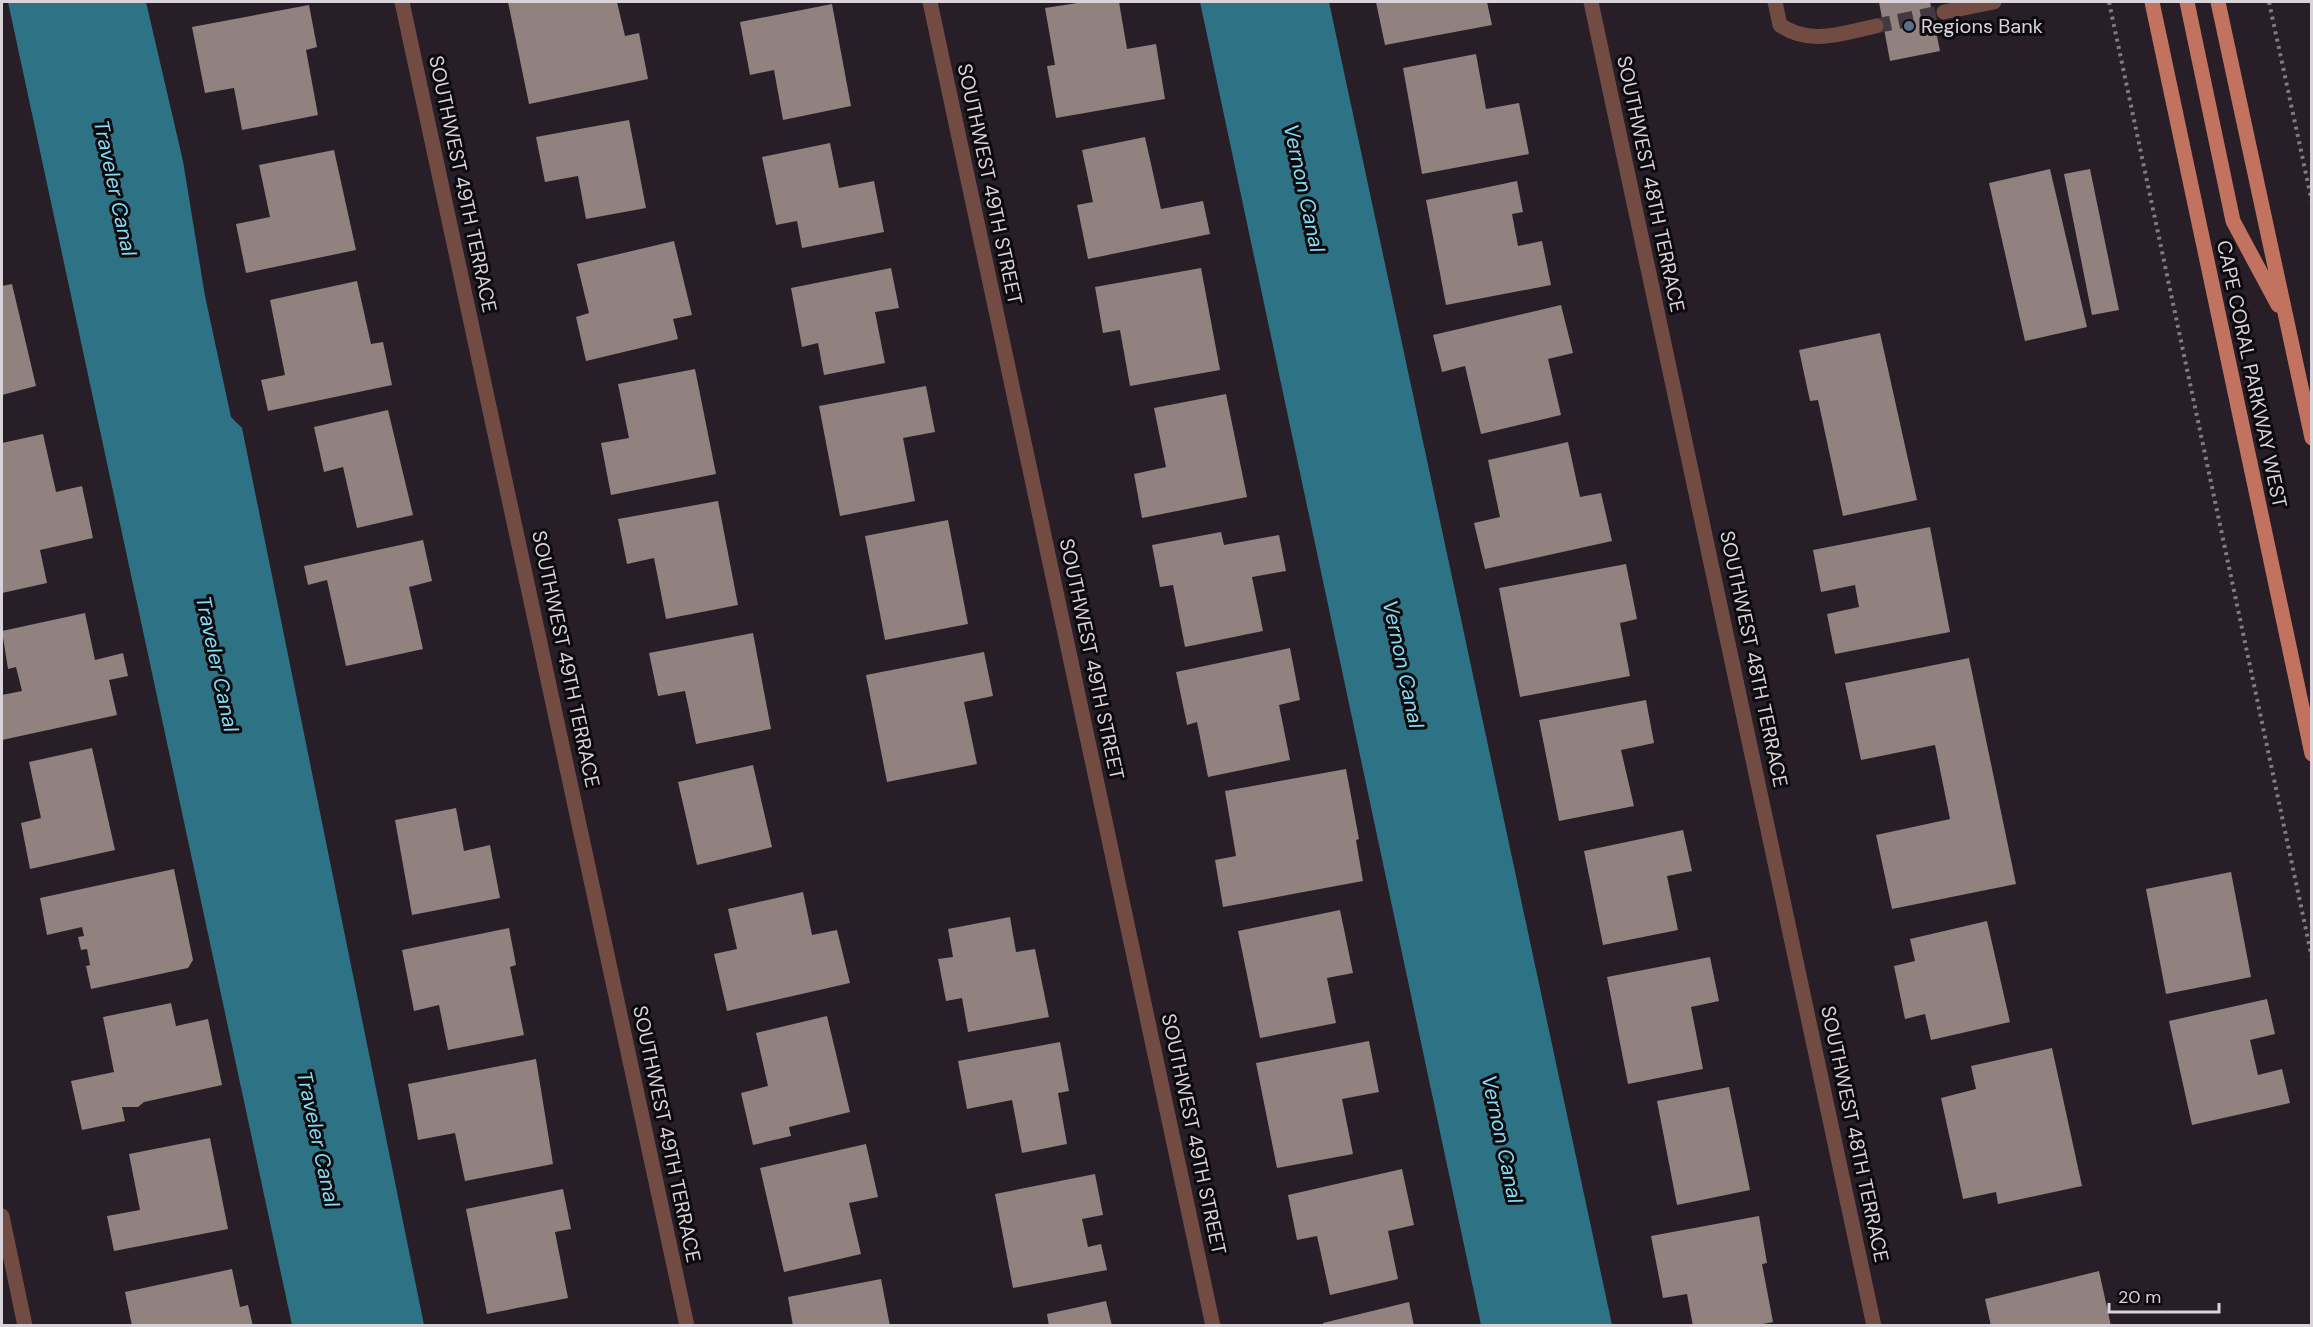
<svg xmlns="http://www.w3.org/2000/svg" width="2313" height="1327" font-family="'DM Sans',sans-serif">
  <style>
    .water { fill: #2d7385 }
    .building { fill: #92827f }
    .lines { fill: none; stroke-linecap: round; stroke-linejoin: round }
    .minor-tunnel { stroke: #423942; stroke-width: 15; stroke-dasharray: 15 8; stroke-linecap: butt }
    .path { stroke: #837b83; stroke-width: 4; stroke-dasharray: 3 4.5; stroke-linecap: butt }
    .minor { stroke: #724b42; stroke-width: 15 }
    .major { stroke: #c27360; stroke-width: 15 }
    .service-dot { fill: #5c6f8a; stroke: #0d0a0d; stroke-width: 2 }
    .labels { text-anchor: middle; dominant-baseline: central; stroke-width: 6; stroke-linejoin: round; paint-order: stroke }
    .poi-label { font-size: 20px; fill: #dad4da; stroke: #0d0a0d; text-anchor: start }
    .street-label { font-size: 20px; fill: #dad4da; stroke: #0d0a0d }
    .water-label { font-size: 21px; font-style: italic; fill: #83dcf4; stroke: #0d0a0d }
  </style>
  <rect width="100%" height="100%" fill="#271e27"/>
  <path class="water" d="M8,2h138l37,159 22,135 26,121 11,11 182,897h-132z
    M1200,2h129l283,1323h-131z"/>
  <path class="building" d="M508,2h109l8,34 14,-3 9,46 -119,25z
    M1084,2h35l8,47 29,-5 9,55 -109,19 -9,-52 8,-1 -10,-57z
    M1376,2h111l5,23 -107,20z
    M1879,2h51l10,49 -50,10z
    M832,4l19,102 -68,14 -9,-50 -24,5 -10,-53z
    M309,5l8,42 -11,3 12,65 -76,15 -8,-42 -29,5 -13,-66z
    M1476,54l10,55 33,-6 10,51 -107,20 -19,-106z
    M629,120l17,88 -60,11 -8,-43 -33,6 -9,-45z
    M1145,137l16,72 42,-8 7,33 -122,25 -11,-54 16,-3 -11,-52z
    M830,143l9,45 35,-7 10,51 -82,16 -5,-27 -21,4 -14,-68z
    M334,150l22,100 -110,23 -10,-49 34,-7 -11,-52z
    M2050,169l37,158 -62,14 -36,-158z
    M2090,169l29,141 -27,5 -28,-141z
    M1517,181l6,31 -11,2 6,32 24,-5 9,44 -105,20 -20,-105z
    M674,241l18,74 -19,4 5,20 -92,22 -10,-44 13,-4 -12,-49z
    M891,268l8,40 -24,4 10,51 -61,12 -6,-32 -16,4 -11,-59z
    M1201,268l19,102 -90,16 -10,-56 -17,3 -8,-46z
    M357,281l14,63 12,-2 9,43 -124,26 -7,-31 24,-5 -15,-75z
    M12,284l24,102 -34,9v-109z
    M1561,305l12,48 -25,6 13,56 -80,19 -16,-68 -23,6 -9,-37z
    M1880,333l37,167 -74,16 -25,-116 -8,1 -11,-51z
    M695,369l21,105 -105,21 -10,-52 28,-5 -11,-54z
    M926,386l9,46 -32,6 12,63 -75,15 -21,-110z
    M1226,394l21,103 -105,21 -8,-44 32,-7 -12,-59z
    M388,410l25,105 -56,13 -14,-61 -19,5 -10,-45z
    M43,434l13,58 26,-6 11,52 -53,12 7,33 -45,10v-150z
    M1568,442l12,55 21,-4 11,48 -127,28 -11,-46 26,-6 -12,-57z
    M718,501l20,104 -72,14 -12,-61 -27,6 -9,-45z
    M948,520l20,104 -83,16 -20,-104z
    M1930,527l20,105 -115,22 -8,-40 32,-7 -4,-22 -34,7 -8,-42z
    M1221,532l3,13 55,-10 7,36 -34,6 11,54 -78,16 -12,-62 -13,2 -8,-42z
    M423,540l9,41 -23,6 14,62 -77,17 -19,-86 -19,5 -4,-19z
    M1626,564l11,55 -17,4 10,53 -110,21 -21,-109z
    M85,613l10,47 28,-7 5,23 -19,4 8,35 -115,25v-45l20,-4 -6,-24 -8,2 -6,-38z
    M753,633l18,96 -75,15 -11,-53 -27,5 -9,-43z
    M1290,648l10,52 -21,5 11,55 -82,17 -11,-55 -10,3 -11,-53z
    M984,652l9,44 -29,6 13,62 -90,18 -21,-107z
    M1969,658l47,226 -124,25 -16,-74 74,-16 -15,-74 -74,15 -16,-77z
    M1646,700l8,43 -33,7 13,56 -75,15 -20,-101z
    M92,748l23,102 -85,19 -9,-46 20,-5 -12,-56z
    M753,765l19,82 -75,18 -19,-83z
    M1346,769l13,70 -3,1 7,41 -140,26 -8,-47 21,-4 -11,-65z
    M456,808l8,43 26,-6 10,53 -88,17 -17,-95z
    M1683,830l9,41 -25,5 11,54 -75,15 -19,-94z
    M174,869l19,91 -5,8 -97,21 -5,-23 4,-1 -3,-16 -6,1 -3,-13 6,-1 -2,-9 -35,8 -7,-37z
    M2231,872l20,105 -85,17 -20,-105z
    M803,892l9,43 25,-5 13,53 -123,28 -13,-57 23,-5 -9,-40z
    M1340,910l13,63 -26,5 9,45 -76,15 -22,-107z
    M1010,917l6,35 19,-3 14,68 -81,15 -6,-34 -16,3 -8,-42 15,-2 -5,-28z
    M1987,921l23,101 -79,18 -6,-26 -20,5 -11,-53 21,-5 -5,-22z
    M509,928l7,37 -6,2 14,68 -76,15 -9,-45 -25,6 -12,-61z
    M1710,957l9,44 -28,6 12,62 -75,15 -21,-107z
    M2267,999l8,35 -25,6 8,35 24,-6 8,34 -98,22 -23,-104z
    M171,1003l5,23 32,-7 14,66 -78,17 -6,5h-16l3,14 -43,9 -11,-49 43,-9 -11,-55z
    M827,1016l23,96 -61,15 2,9 -38,9 -12,-52 27,-7 -12,-53z
    M1369,1041l10,51 -37,7 11,55 -76,14 -21,-105z
    M1060,1042l9,49 -11,2 9,51 -45,9 -10,-53 -45,9 -9,-48z
    M2052,1048l30,138 -84,18 -2,-12 -33,7 -22,-101 35,-9 -5,-23z
    M536,1059l17,105 -88,17 -10,-48 -37,7 -10,-56z
    M1729,1087l21,103 -73,15 -20,-104z
    M210,1138l18,91 -114,22 -7,-35 33,-6 -11,-56z
    M866,1144l12,53 -29,6 12,51 -77,18 -24,-104z
    M1402,1169l12,56 -26,6 10,48 -68,16 -13,-59 -20,4 -9,-45z
    M1095,1174l8,41 -21,4 6,28 13,-3 6,26 -94,18 -18,-94z
    M563,1189l8,40 -16,3 13,66 -81,16 -21,-105z
    M1759,1216l8,47 -5,1 11,58 -20,4h-60l-6,-32 -24,4 -12,-62z
    M232,1269l8,38 8,-2 5,21h-121l-7,-34z
    M2099,1271l12,55h-120l-6,-27z
    M881,1279l9,47h-97l-5,-29z
    M1106,1301l6,25h-63l-2,-12z
    M1409,1302l5,24h-91v-3z"/>
  <g class="lines">
    <path class="minor-tunnel" d="M1876,26l68,-14"/>
    <path class="path" d="M2109,2l203,956
      M2269,2l43,200"/>
    <path class="minor" d="M402,2l285,1324
      M930,2l283,1324
      M1591,2l283,1324
      M1775,2l5,23c30,21 63,8 96,1
      M1944,12l50,-10
      M2,1216l23,110"/>
    <path class="major" d="M2152,2l160,752
      M2187,2l46,219 45,84
      M2218,2l94,436"/>
  </g>
  <circle class="service-dot" cx="1909" cy="26" r="6"/>
  <g class="labels">
    <g class="poi-label">
      <text x="1921" y="26">Regions Bank</text>
    </g>
    <g class="street-label">
      <text transform="translate(463 184) rotate(78)">SOUTHWEST 49TH TERRACE</text>
      <text transform="translate(990 184) rotate(78)">SOUTHWEST 49TH STREET</text>
      <text transform="translate(1651 184) rotate(78)">SOUTHWEST 48TH TERRACE</text>
      <text transform="translate(2252 374) rotate(78)">CAPE CORAL PARKWAY WEST</text>
      <text transform="translate(566 659) rotate(78)">SOUTHWEST 49TH TERRACE</text>
      <text transform="translate(1092 659) rotate(78)">SOUTHWEST 49TH STREET</text>
      <text transform="translate(1754 659) rotate(78)">SOUTHWEST 48TH TERRACE</text>
      <text transform="translate(667 1134) rotate(78)">SOUTHWEST 49TH TERRACE</text>
      <text transform="translate(1194 1134) rotate(78)">SOUTHWEST 49TH STREET</text>
      <text transform="translate(1855 1134) rotate(78)">SOUTHWEST 48TH TERRACE</text>
    </g>
    <g class="water-label">
      <text transform="translate(115 188) rotate(78)">Traveler Canal</text>
      <text transform="translate(1304 188) rotate(78)">Vernon Canal</text>
      <text transform="translate(217 664) rotate(78)">Traveler Canal</text>
      <text transform="translate(1403 664) rotate(78)">Vernon Canal</text>
      <text transform="translate(318 1139) rotate(78)">Traveler Canal</text>
      <text transform="translate(1502 1139) rotate(78)">Vernon Canal</text>
    </g>
  </g>
  <rect width="2313" height="1327" fill="none" stroke="#dad4da" stroke-width="6"/>
  <path d="M2109 1303v9h110v-9" fill="none" stroke="#dad4da" stroke-width="3"/>
  <text x="2118" y="1303" font-size="18" fill="#dad4da" stroke="#0d0a0d" stroke-width="4.5" paint-order="stroke">20 m</text>
</svg>
